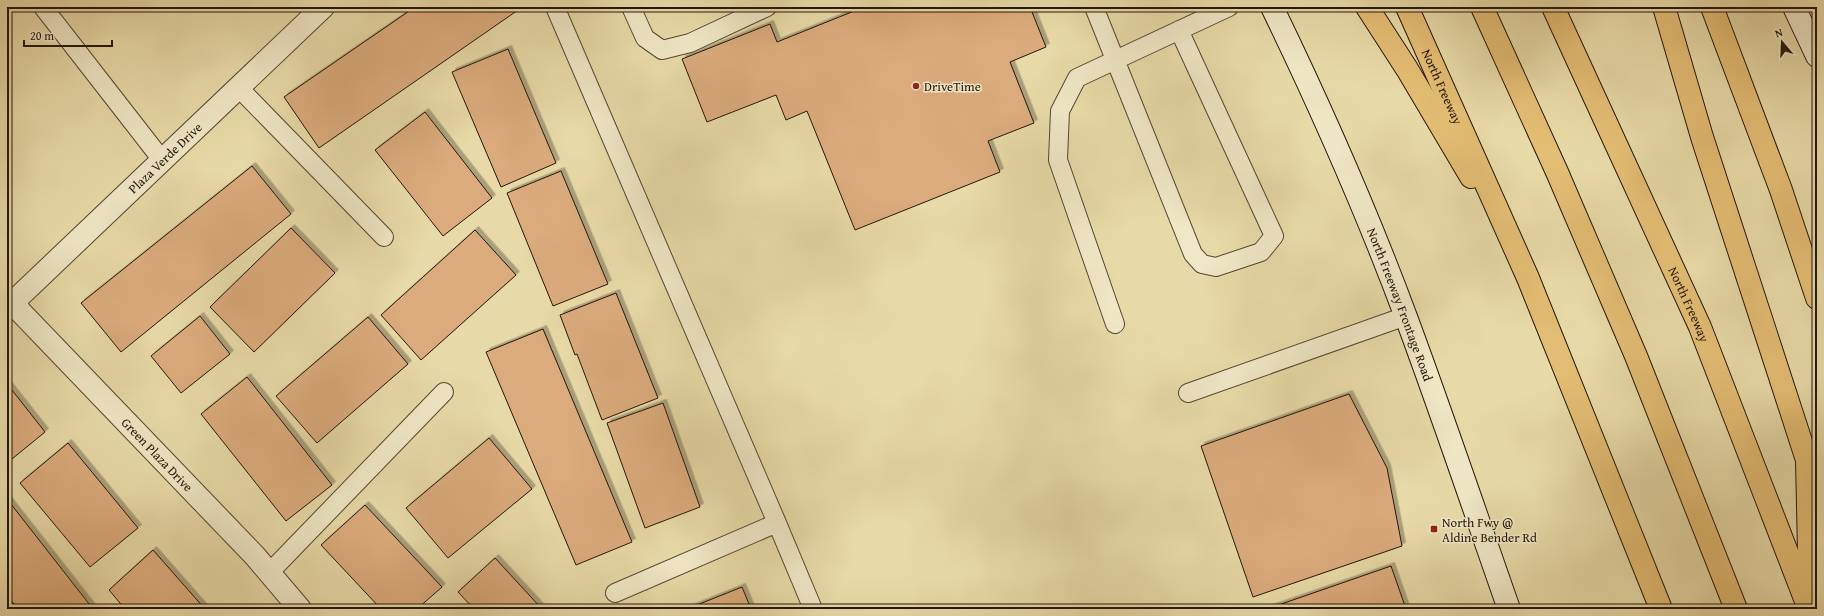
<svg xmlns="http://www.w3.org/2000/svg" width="1824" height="616" font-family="'Gentium Book Plus',serif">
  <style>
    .building { fill: #dbab7d; stroke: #241608; filter: url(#shadow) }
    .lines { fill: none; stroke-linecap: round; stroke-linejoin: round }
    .service-casing { stroke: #554730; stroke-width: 20 }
    .minor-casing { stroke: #554730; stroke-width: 24 }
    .secondary-casing { stroke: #241608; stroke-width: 24 }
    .motorway-casing { stroke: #241608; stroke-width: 24 }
    .service { stroke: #f0e7c6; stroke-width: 18 }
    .minor { stroke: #f0e7c6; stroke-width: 22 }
    .secondary { stroke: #f0e7c6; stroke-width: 22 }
    .motorway { stroke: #e4bd74; stroke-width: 22 }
    .poi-dot { fill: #8f2418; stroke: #f0e7c6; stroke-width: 1.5 }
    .labels { text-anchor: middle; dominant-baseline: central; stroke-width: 3; stroke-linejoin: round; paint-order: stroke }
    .poi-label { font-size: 13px; fill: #241608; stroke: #f0e7c6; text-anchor: start }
    .street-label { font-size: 13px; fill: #241608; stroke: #f0e7c6 }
  </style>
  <defs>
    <filter id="shadow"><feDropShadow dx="3.5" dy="-3.5" stdDeviation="0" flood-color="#0004"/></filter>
  </defs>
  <rect width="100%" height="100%" fill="#e8daa8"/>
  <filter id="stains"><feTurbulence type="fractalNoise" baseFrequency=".005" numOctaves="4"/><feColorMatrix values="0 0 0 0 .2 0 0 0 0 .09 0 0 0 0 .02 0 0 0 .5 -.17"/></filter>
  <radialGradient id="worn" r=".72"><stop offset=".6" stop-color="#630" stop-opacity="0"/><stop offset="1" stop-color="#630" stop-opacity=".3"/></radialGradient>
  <path class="building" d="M415,7l106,1 -202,140 -35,-51z
    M864,7h166l16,40 -36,15 24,61 -46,18 12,31 -145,58 -48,-119 -21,9 -10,-25 -69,27 -25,-63 88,-35 7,18z
    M508,49l48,114 -55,24 -49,-115z
    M425,112l67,86 -49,38 -68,-86z
    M252,166l39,48 -170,138 -40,-49z
    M561,171l47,113 -55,22 -46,-113z
    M291,228l44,45 -81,79 -44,-45z
    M475,230l41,45 -95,85 -40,-45z
    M616,293l42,105 -56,22 -25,-66 -2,1 -15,-40z
    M200,316l30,38 -49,39 -30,-37z
    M368,317l40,47 -91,79 -41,-47z
    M543,329l89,213 -56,23 -90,-213z
    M247,377l85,108 -46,36 -85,-107z
    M8,385l37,47 -38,31v-77z
    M1349,394l38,74 15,78 -149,51 -52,-151z
    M663,403l37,104 -55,21 -38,-105z
    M489,438l43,51 -84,69 -42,-50z
    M68,443l70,85 -48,39 -70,-84z
    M7,499l86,110h-75l-11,-14z
    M365,505l77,82 -25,22h-36l-60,-64z
    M153,550l52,59h-80l-16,-19z
    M495,558l47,51h-68l-16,-17z
    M1391,566l15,43h-139z
    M742,587l9,22h-64z"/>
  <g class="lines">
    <defs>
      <path id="service" d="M43,7l119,153
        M555,7l222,516 36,86
        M631,7l14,31 17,12 28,-7 77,-36
        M1094,7l99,247 9,10 14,3 45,-15 13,-16 -95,-206
        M238,87l146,150
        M1115,324l-57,-164 2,-49 17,-33 152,-71
        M1188,393l218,-77
        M269,573l175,-181
        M615,593l162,-70"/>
      <g id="minor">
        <path id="s1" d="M12,303l243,253 45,53"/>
        <path id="s2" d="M7,308l316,-301"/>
      </g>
      <g id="secondary">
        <path id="s3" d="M1272,7c49,101 95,205 134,310 36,97 69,195 103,292"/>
        <path d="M1794,7l23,49"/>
      </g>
      <g id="motorway">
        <path d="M1367,7l40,62 64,108"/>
        <path id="s4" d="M1407,7l121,271 133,331"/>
        <path d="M1482,7l75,165 79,184 100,253"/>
        <path id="s5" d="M1553,7l147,320 109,282"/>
        <path d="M1664,7l38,130 105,323 3,138"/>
        <path d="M1712,7l69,183 36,108"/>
      </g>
    </defs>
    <use href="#service" class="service-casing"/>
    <use href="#minor" class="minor-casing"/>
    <use href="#secondary" class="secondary-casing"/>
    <use href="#motorway" class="motorway-casing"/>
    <use href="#service" class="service"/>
    <use href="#minor" class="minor"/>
    <use href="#secondary" class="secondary"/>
    <use href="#motorway" class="motorway"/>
  </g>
  <g class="poi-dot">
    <circle cx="916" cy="86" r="4"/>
    <rect x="1430" y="525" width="8" height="8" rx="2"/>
  </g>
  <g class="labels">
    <g class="poi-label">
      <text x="924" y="86">DriveTime</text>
      <text x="1442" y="522">North Fwy @<tspan x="1442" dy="15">Aldine Bender Rd</tspan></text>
    </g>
    <g class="street-label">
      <text stroke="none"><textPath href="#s4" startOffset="87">North Freeway</textPath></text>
      <text stroke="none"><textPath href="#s2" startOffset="218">Plaza Verde Drive</textPath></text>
      <text stroke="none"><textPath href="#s3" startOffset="324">North Freeway Frontage Road</textPath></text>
      <text stroke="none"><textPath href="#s5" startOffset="327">North Freeway</textPath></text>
      <text stroke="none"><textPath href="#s1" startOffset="210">Green Plaza Drive</textPath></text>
    </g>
  </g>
  <rect width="1824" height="616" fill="none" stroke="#e8daa8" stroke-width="24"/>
  <rect x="8" y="8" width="1808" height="600" fill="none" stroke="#241608" stroke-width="2"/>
  <rect x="12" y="12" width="1800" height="592" fill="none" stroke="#241608"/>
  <g transform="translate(1782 42) rotate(341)" stroke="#f0e7c6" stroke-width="3" paint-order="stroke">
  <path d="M0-3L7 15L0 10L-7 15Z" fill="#241608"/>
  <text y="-6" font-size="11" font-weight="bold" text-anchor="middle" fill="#241608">N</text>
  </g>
  <path d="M24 40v6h88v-6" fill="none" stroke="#241608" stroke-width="2"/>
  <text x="30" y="40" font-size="12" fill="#241608" stroke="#f0e7c6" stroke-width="3" paint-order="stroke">20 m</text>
  <rect width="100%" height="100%" filter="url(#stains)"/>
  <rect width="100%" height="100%" fill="url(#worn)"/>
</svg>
